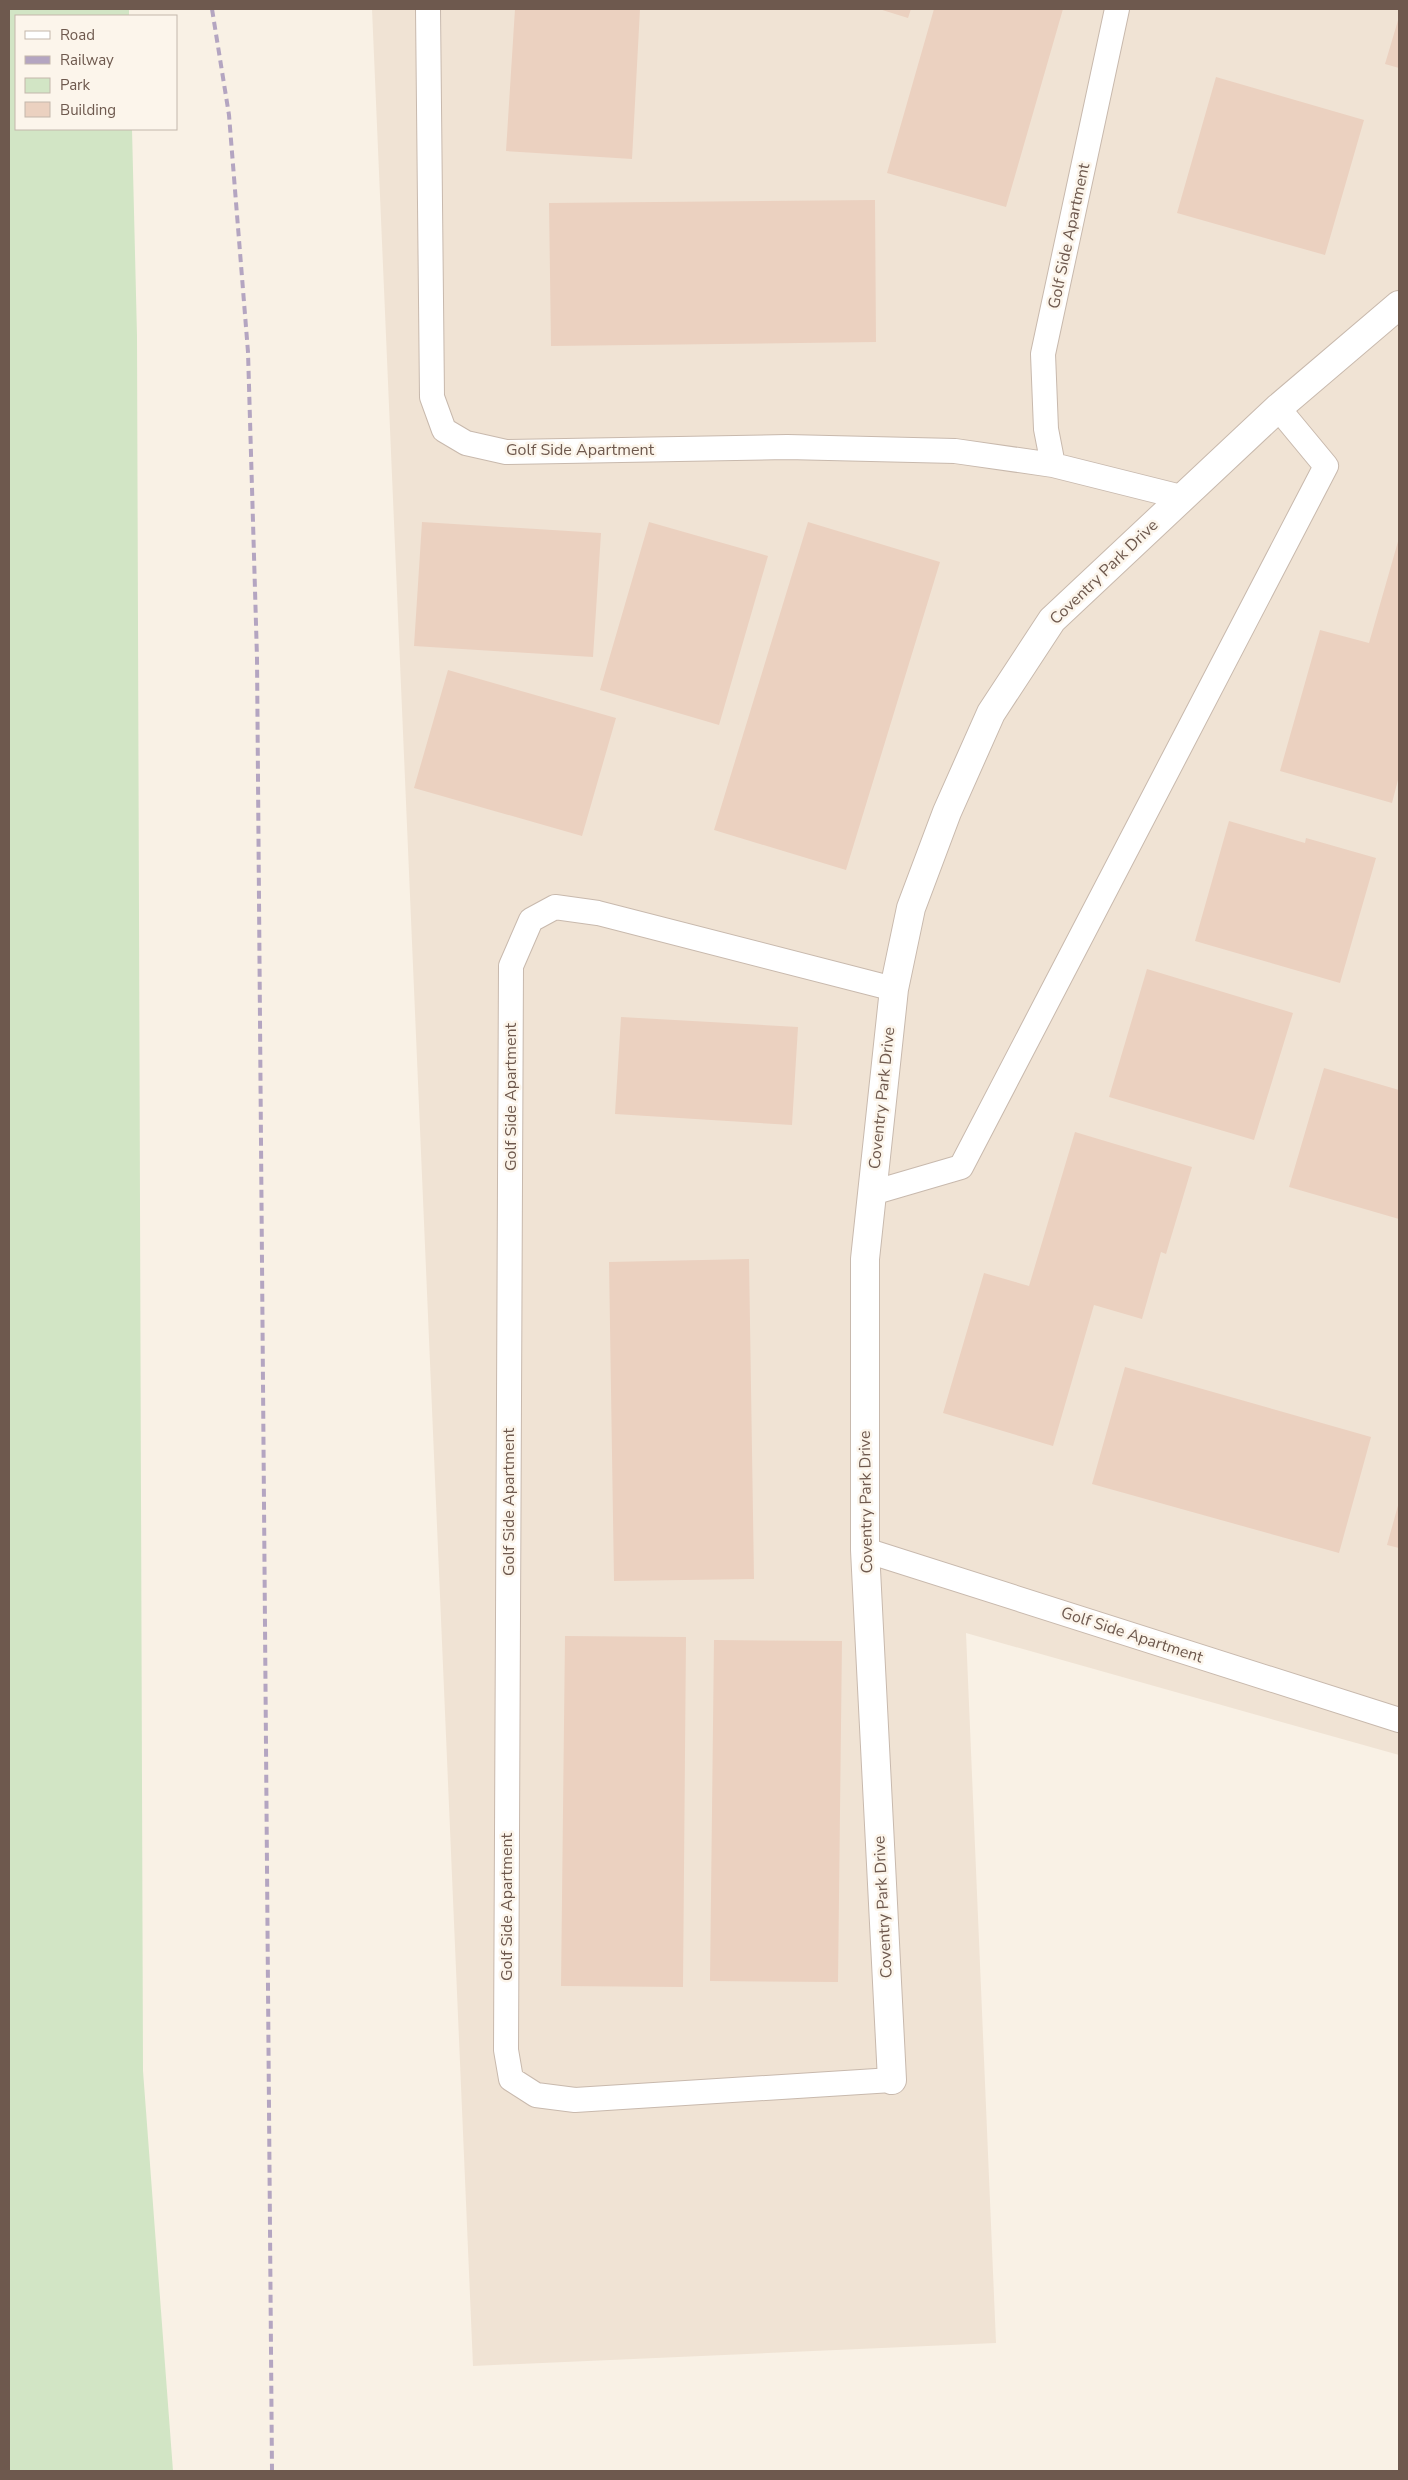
<svg xmlns="http://www.w3.org/2000/svg" width="1408" height="2480" font-family="'Nunito Sans',sans-serif">
  <style>
    .residential { fill: #f0e3d4 }
    .green { fill: #d2e5c5 }
    .building { fill: #ebd1c0 }
    .lines { fill: none; stroke-linecap: round; stroke-linejoin: round }
    .service-casing { stroke: #c8b9ad; stroke-width: 26 }
    .minor-casing { stroke: #c8b9ad; stroke-width: 30 }
    .service { stroke: #fff; stroke-width: 24 }
    .minor { stroke: #fff; stroke-width: 28 }
    .rail { stroke: #b4a5c1; stroke-width: 4; stroke-dasharray: 8 5; stroke-linecap: butt }
    .labels { text-anchor: middle; dominant-baseline: central; stroke-width: 5; stroke-linejoin: round; paint-order: stroke }
    .street-label { font-size: 16px; fill: #6e594e; stroke: #fcf5eb }
  </style>
  <rect width="100%" height="100%" fill="#f9f1e5"/>
  <path class="residential" d="M372,9h1027v1746l-433,-122 30,710 -523,23z"/>
  <path class="green" d="M9,9h120v7h-113v113h116l5,207 6,1735 30,400h-164z"/>
  <path class="building" d="M515,9h125l-8,150 -126,-8z
    M879,9h32l-3,9z
    M934,9h129l-57,198 -119,-34z
    M1399,17v51l-14,-4z
    M1216,77l148,43 -39,135 -148,-42z
    M875,200l1,142 -325,4 -2,-143z
    M422,522l179,11 -8,124 -179,-11z
    M649,522l119,34 -49,169 -119,-35z
    M808,522l132,40 -94,308 -132,-40z
    M1399,538v238l-7,27 -112,-32 40,-141 49,13z
    M448,670l168,48 -34,118 -168,-48z
    M1229,821l76,22 1,-5 70,20 -36,125 -145,-42z
    M1147,969l146,44 -39,127 -145,-43z
    M621,1017l177,10 -6,98 -177,-11z
    M1324,1068l75,22v129l-110,-32z
    M1075,1132l117,35 -26,87 -5,-2 -19,67 -48,-14 -41,141 -110,-33 41,-140 45,13z
    M749,1259l5,320 -140,2 -5,-319z
    M1125,1367l246,70 -32,116 -247,-69z
    M1399,1502v46l-12,-3z
    M565,1636l121,1 -3,350 -122,-1z
    M714,1640l128,1 -4,341 -128,-1z"/>
  <g class="lines">
    <defs>
      <path id="service" d="M428,9l4,388 12,33 22,13 40,9 281,-5 168,4 98,14 -7,-36 -3,-75 74,-345
        M1053,465l128,32
        M872,1193l89,-26 365,-701 -48,-58
        M865,1550l534,170
        M892,2080l-317,20 -39,-5 -25,-16 -5,-29 5,-1084 20,-46 24,-13 43,6 296,76"/>
      <path id="minor" d="M892,2080l-27,-530v-291l29,-270 17,-81 36,-96 44,-99 61,-93 226,-212 121,-103"/>
    </defs>
    <use href="#service" class="service-casing"/>
    <use href="#minor" class="minor-casing"/>
    <use href="#service" class="service"/>
    <use href="#minor" class="minor"/>
    <path class="rail" d="M212,9l17,106 19,237 9,306 15,1813"/>
  </g>
  <g class="labels">
    <g class="street-label">
      <text transform="translate(1069 236) rotate(-78)">Golf Side Apartment</text>
      <text x="580" y="450">Golf Side Apartment</text>
      <text transform="translate(1104 572) rotate(-44)">Coventry Park Drive</text>
      <text transform="translate(511 1097) rotate(-90)">Golf Side Apartment</text>
      <text transform="translate(882 1098) rotate(-84)">Coventry Park Drive</text>
      <text transform="translate(509 1502) rotate(-90)">Golf Side Apartment</text>
      <text transform="translate(866 1502) rotate(-91)">Coventry Park Drive</text>
      <text transform="translate(1132 1635) rotate(18)">Golf Side Apartment</text>
      <text transform="translate(507 1907) rotate(-90)">Golf Side Apartment</text>
      <text transform="translate(883 1907) rotate(-93)">Coventry Park Drive</text>
    </g>
  </g>
  <rect width="1408" height="2480" fill="none" stroke="#6e594e" stroke-width="20"/>
  <rect x="15" y="15" width="162" height="115" fill="#fcf5eb" stroke="#c3b7ac"/>
  <rect x="25" y="31" width="25" height="8" fill="#ffffff" stroke="#c3b7ac"/>
  <text x="60" y="40" font-size="15" fill="#6e594e">Road</text>
  <rect x="25" y="56" width="25" height="8" fill="#b4a5c1" stroke="#c3b7ac"/>
  <text x="60" y="65" font-size="15" fill="#6e594e">Railway</text>
  <rect x="25" y="78" width="25" height="15" fill="#d2e5c5" stroke="#c3b7ac"/>
  <text x="60" y="90" font-size="15" fill="#6e594e">Park</text>
  <rect x="25" y="102" width="25" height="15" fill="#ebd1c0" stroke="#c3b7ac"/>
  <text x="60" y="115" font-size="15" fill="#6e594e">Building</text>
</svg>
